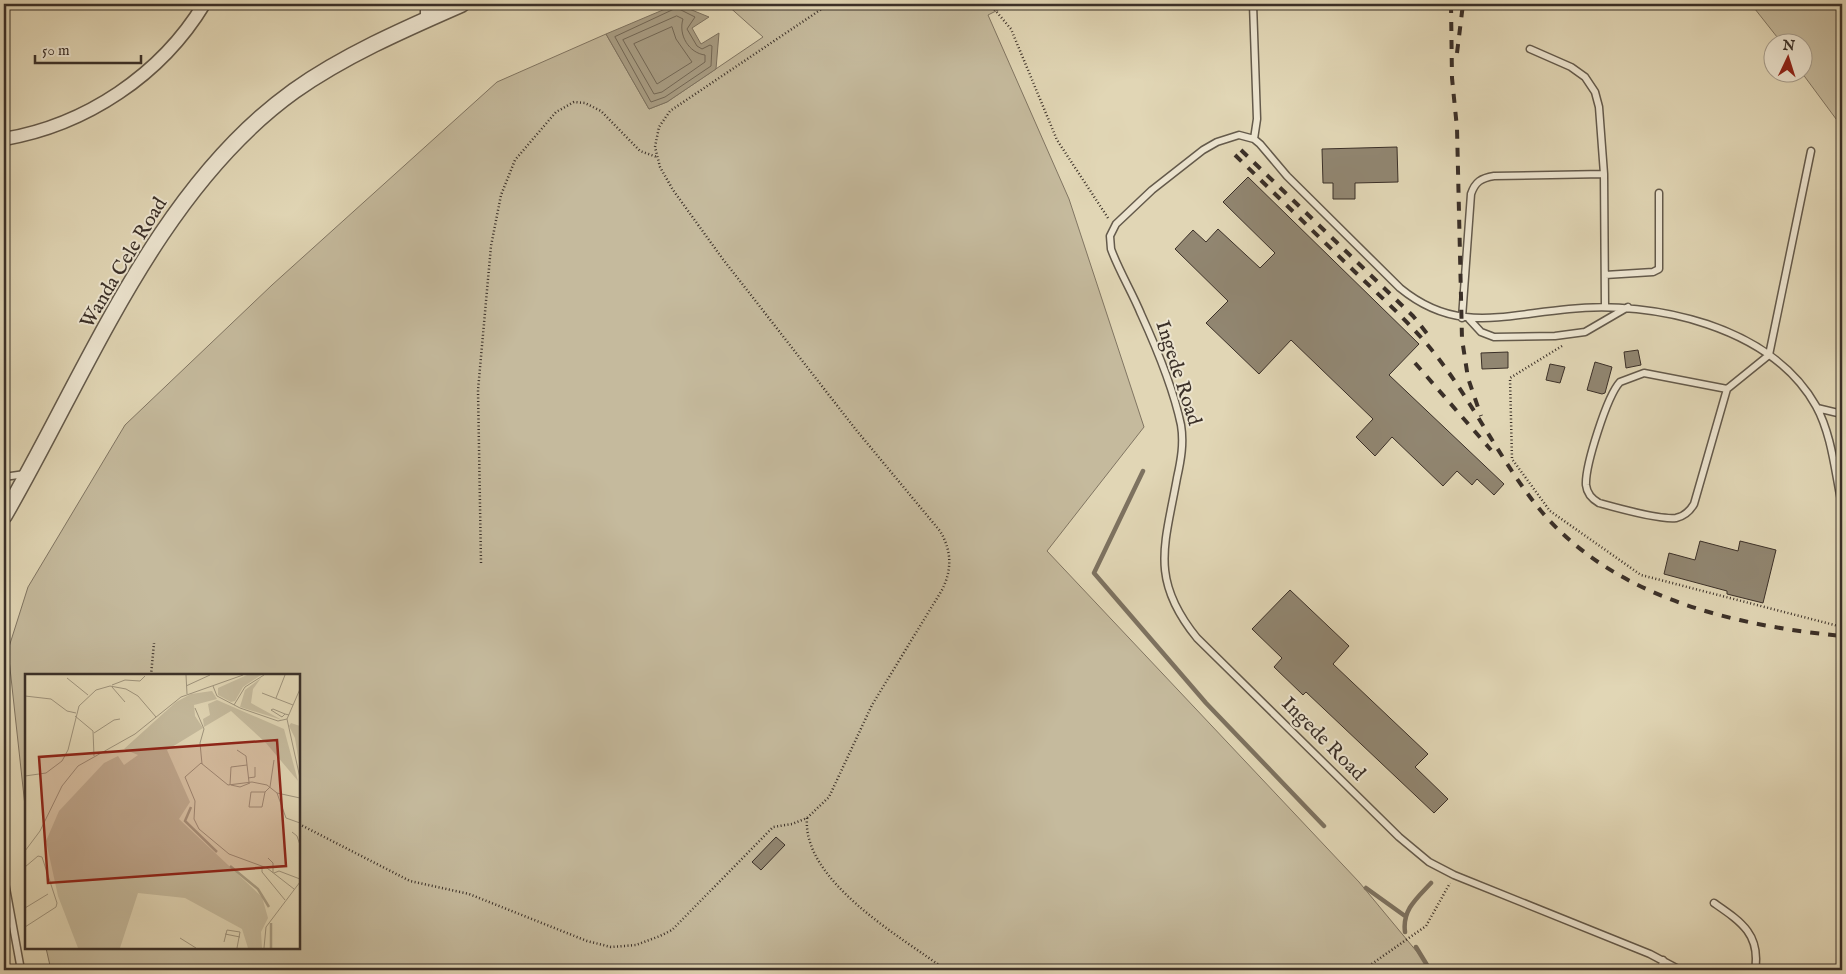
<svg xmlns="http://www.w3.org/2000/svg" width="1846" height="974" font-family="'IM FELL English',serif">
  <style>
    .green { fill: #c5ba9d; stroke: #807562 }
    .water { fill: #a99e85; stroke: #7d7260 }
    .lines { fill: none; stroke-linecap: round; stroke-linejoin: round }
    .shore { stroke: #726756; stroke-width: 1 }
    .stream { stroke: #7d7260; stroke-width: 4.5 }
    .building { fill: #918671; stroke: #3b3028 }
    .service-casing { stroke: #645a4b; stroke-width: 9 }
    .minor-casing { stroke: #645a4b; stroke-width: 15 }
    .tertiary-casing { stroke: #645a4b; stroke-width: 18 }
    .path { stroke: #3b3028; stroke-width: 2.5; stroke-dasharray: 1 2.5; stroke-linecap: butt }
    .service { stroke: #ece4cf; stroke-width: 6 }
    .minor { stroke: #ece4cf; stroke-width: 12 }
    .tertiary { stroke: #ece4cf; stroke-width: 15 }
    .rail { stroke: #3b3028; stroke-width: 4; stroke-dasharray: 9 9; stroke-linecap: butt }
    .labels { text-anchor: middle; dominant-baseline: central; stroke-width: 4; stroke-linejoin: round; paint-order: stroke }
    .street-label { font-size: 20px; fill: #3b3028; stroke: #ece4cf }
    .inset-river { fill: none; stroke: #a99e85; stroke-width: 2.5 }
    .inset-road { fill: none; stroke: #9f947d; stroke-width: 1 }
    .view { fill: #8f2418; fill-opacity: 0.15; stroke: #8f2418; stroke-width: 2.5 }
    .inset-edge { fill: none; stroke: #3b3028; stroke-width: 2.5 }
  </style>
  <rect width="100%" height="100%" fill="#e1d6b5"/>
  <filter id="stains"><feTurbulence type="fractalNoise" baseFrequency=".004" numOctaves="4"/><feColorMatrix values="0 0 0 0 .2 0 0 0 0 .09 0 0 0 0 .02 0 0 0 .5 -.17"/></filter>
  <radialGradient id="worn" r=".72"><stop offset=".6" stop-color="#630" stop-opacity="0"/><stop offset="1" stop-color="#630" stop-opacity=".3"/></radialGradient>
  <path class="green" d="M726,4h284l-22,11 81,184 75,228 -97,124 312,331 73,88h-1381l-5,-22h253v-273h-273v140l-18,-165 20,-63 97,-162 147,-140 225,-203 109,-48 43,75 18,-7 96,-65z
    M1751,4h91v123l-40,-54 2,-31h-23z"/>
  <path class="water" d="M677,4l32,13 -17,11 9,16 18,-11 -3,36 -49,33 -18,7 -43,-75z"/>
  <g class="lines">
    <path class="shore" d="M677,8l18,9 -8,12 10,17 5,3 8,-4 2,1 -1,20 -46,31 -14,5 -36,-65z
      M677,16l6,3c-5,16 6,34 22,36v7l-43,30 -8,2 -31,-54z
      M672,27l4,12 16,23 -35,22 -23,-40z"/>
    <path class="stream" d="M1143,471l-49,102 112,130 118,123
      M1366,888l39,28
      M1405,932c-3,-22 12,-34 26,-49
      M1416,947l14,23"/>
  </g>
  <path class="building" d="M1397,147l1,35 -43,1v16h-22v-16h-10l-1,-34z
    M1248,177l171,167 -30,31 115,109 -10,11 -17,-16 -5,6 -15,-14 -14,15 -51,-49 -17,19 -19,-19 17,-18 -82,-79 -32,34 -53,-51 22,-22 -53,-52 18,-19 13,12 12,-13 42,39 15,-15 -52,-51z
    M1638,350l3,15 -15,3 -2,-16z
    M1508,352v16l-26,1 -1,-16z
    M1595,362l17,5 -7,26 -3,1 -15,-4z
    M1550,364l15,3 -5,16 -14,-3z
    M1700,541l38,10 2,-10 36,9 -13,53 -36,-9v-3l-63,-17 5,-21 26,7z
    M1290,590l59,56 -16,18 95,90 -13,13 33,32 -14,14 -128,-121 -3,3 -29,-28 8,-9 -30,-29z
    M776,837l9,8 -24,25 -9,-8z"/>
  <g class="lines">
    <defs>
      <path id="service" d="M1253,4l4,115 -3,20
        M1530,49l41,18 14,10 10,15 4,15 5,67 1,132
        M1605,275l48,-3 6,-3v-76
        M1462,318l9,-124c4,-12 10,-16 23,-18l110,-2
        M1469,319l12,13 13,5 61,-1 30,-4 43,-25
        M1727,389l-83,-16 -24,9c-13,14 -35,84 -34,103 1,9 6,14 13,18 18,5 60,17 77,15 9,-2 14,-7 18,-14l33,-115 42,-34 42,-204
        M1817,408l25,6
        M4,477l21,-3
        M4,877l17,93
        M1714,903c26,18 47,31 41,67
        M1661,970l2,-10
        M1680,970l-30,-16 -196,-79 -25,-13 -30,-25 -202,-199c-48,-59 -32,-93 -20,-160 4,-18 7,-35 4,-53 -8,-38 -24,-76 -40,-111 -9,-22 -22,-43 -30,-65l-1,-13 6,-12 36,-34 51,-40 14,-8 22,-7 15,4 6,5 27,32 113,112c56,46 103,27 169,21 84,-9 202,17 247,97 16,29 19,67 26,99"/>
      <path id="minor" d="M427,19v-15
        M4,139c82,-14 157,-64 200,-135"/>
      <path id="tertiary" d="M4,516c83,-143 152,-326 290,-425 51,-36 111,-62 168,-87"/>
    </defs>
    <use href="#service" class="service-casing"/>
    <use href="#minor" class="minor-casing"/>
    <use href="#tertiary" class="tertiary-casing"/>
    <path class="path" d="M990,4l21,25 46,111 51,78
      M1562,346l-52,32 2,81 38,52 91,64 201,52
      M481,563l-3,-173 13,-144 10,-51 14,-35 41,-48 18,-10 11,1 16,8 39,40 17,6
      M151,675l3,-32
      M807,818c-5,63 94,119 139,152
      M299,824l111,57 59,13 118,47 24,6 25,-2 24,-9 12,-6 101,-103 19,-3 15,-6 22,-21 43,-92 70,-115c10,-20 10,-39 -2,-59l-83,-100 -135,-173 -49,-68 -13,-23 -5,-20 4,-20 11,-16 159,-107
      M1363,970l63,-44 24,-43"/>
    <use href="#service" class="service"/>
    <use href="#minor" class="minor"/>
    <use href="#tertiary" class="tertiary"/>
    <path class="rail" d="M1451,4l1,74 5,50 5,211 6,39 13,38
      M1457,53l6,-49
      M1241,150l172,166 16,20
      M1235,155c40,39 79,77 119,116 26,25 54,50 77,78 36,44 64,101 99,148 72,98 198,128 312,139
      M1415,363l76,87"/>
  </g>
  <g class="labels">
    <g class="street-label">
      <text transform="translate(124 263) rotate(-59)">Wanda Cele Road</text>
      <text transform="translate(1178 373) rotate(72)">Ingede Road</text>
      <text transform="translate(1323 739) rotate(45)">Ingede Road</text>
    </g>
  </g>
  <g transform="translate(25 674)">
    <rect width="275" height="275" fill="#e1d6b5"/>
    <path d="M222,1h14l-18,12 -8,14 -4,1 -13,-7v-7zM236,4l-8,11 -2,14 31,17 -42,-13 5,-17zM187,17l5,8 -23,6 1,11 8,12 -36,22 23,52 -11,17 83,78 6,21 -7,14 1,16h-14l-6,-19 -57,-31 -47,-5 -18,55h-42l-20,-52 -12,-55 13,-30 45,-48 14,-7 6,9 14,-10 -14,-6 52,-47 15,-8zM192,26l67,29 14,52 -32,-38 -35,-32 -27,16 -1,-8 7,-4 -2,-11zM266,49l9,3v44l-5,-32 -6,-12z" fill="#c5ba9d"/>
    <path class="inset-river" d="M166,133l-6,14 32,31M205,192l28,23 11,18M246,249v25"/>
    <path class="inset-road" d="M161,1l1,19M42,4l21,17M87,11l13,-5 15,1 5,-5M161,12l24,-11M188,12l4,10 23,12 38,13 9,-2 13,59M87,13l13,15M237,19l31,12M0,22l26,3 16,12 9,2M251,24l9,-23M209,31l11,-18 19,-12M170,34l9,21 -4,14 2,21M260,40l-3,3 -11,-7 2,-1 12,5 4,1M50,42l18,15 1,25M262,45l13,-30M69,59l20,-13 6,-1M212,76l9,6 3,26M0,102l21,-3 16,-12 6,-11 11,-44 17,-16 14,-4 16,3 12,7 18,21M223,104l7,-1v-10M205,111l1,-18 16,-2M206,111l9,2 10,-4M240,118h-14l-2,15h13l3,-15 5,-5 4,-27M252,119l23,5M267,158l5,4 3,9M0,177l15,-20 22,-45 16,-20 57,-32 46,-37 62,-22M243,184l5,5v10M237,192v6l23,28M0,193l13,-11 4,1 15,46 -1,4 -31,20M249,199l5,-2 21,8M269,215l-27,-21 -38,-14 -30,-25 -5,-10 1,-18 -10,-24 16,-14 27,22 24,-3 15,3 10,8 9,25 14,5M0,234l23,-14M200,260l15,3M155,264l16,10M199,268l3,-12 13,2 -3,16M239,274l2,-21 34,-45"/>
    <path class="view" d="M252,66l9,126 -238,17 -9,-126z"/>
    <rect width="275" height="275" class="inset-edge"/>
  </g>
  <rect width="1846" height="974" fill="none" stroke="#e1d6b5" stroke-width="20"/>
  <rect x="5" y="5" width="1836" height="964" fill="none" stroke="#3b3028" stroke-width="2.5"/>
  <rect x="10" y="10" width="1826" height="954" fill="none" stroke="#3b3028"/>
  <g transform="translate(1788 58) rotate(4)"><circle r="24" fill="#ece4cf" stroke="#a59c8c"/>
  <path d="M0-4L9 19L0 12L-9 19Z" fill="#8f2418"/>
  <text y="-8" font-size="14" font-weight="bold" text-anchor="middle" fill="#3b3028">N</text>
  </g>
  <path d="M35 55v8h106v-8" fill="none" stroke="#3b3028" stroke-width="2.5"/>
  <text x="42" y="55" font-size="15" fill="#3b3028" stroke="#ece4cf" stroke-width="4" paint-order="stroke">50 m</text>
  <rect width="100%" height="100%" filter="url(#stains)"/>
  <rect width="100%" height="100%" fill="url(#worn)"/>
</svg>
